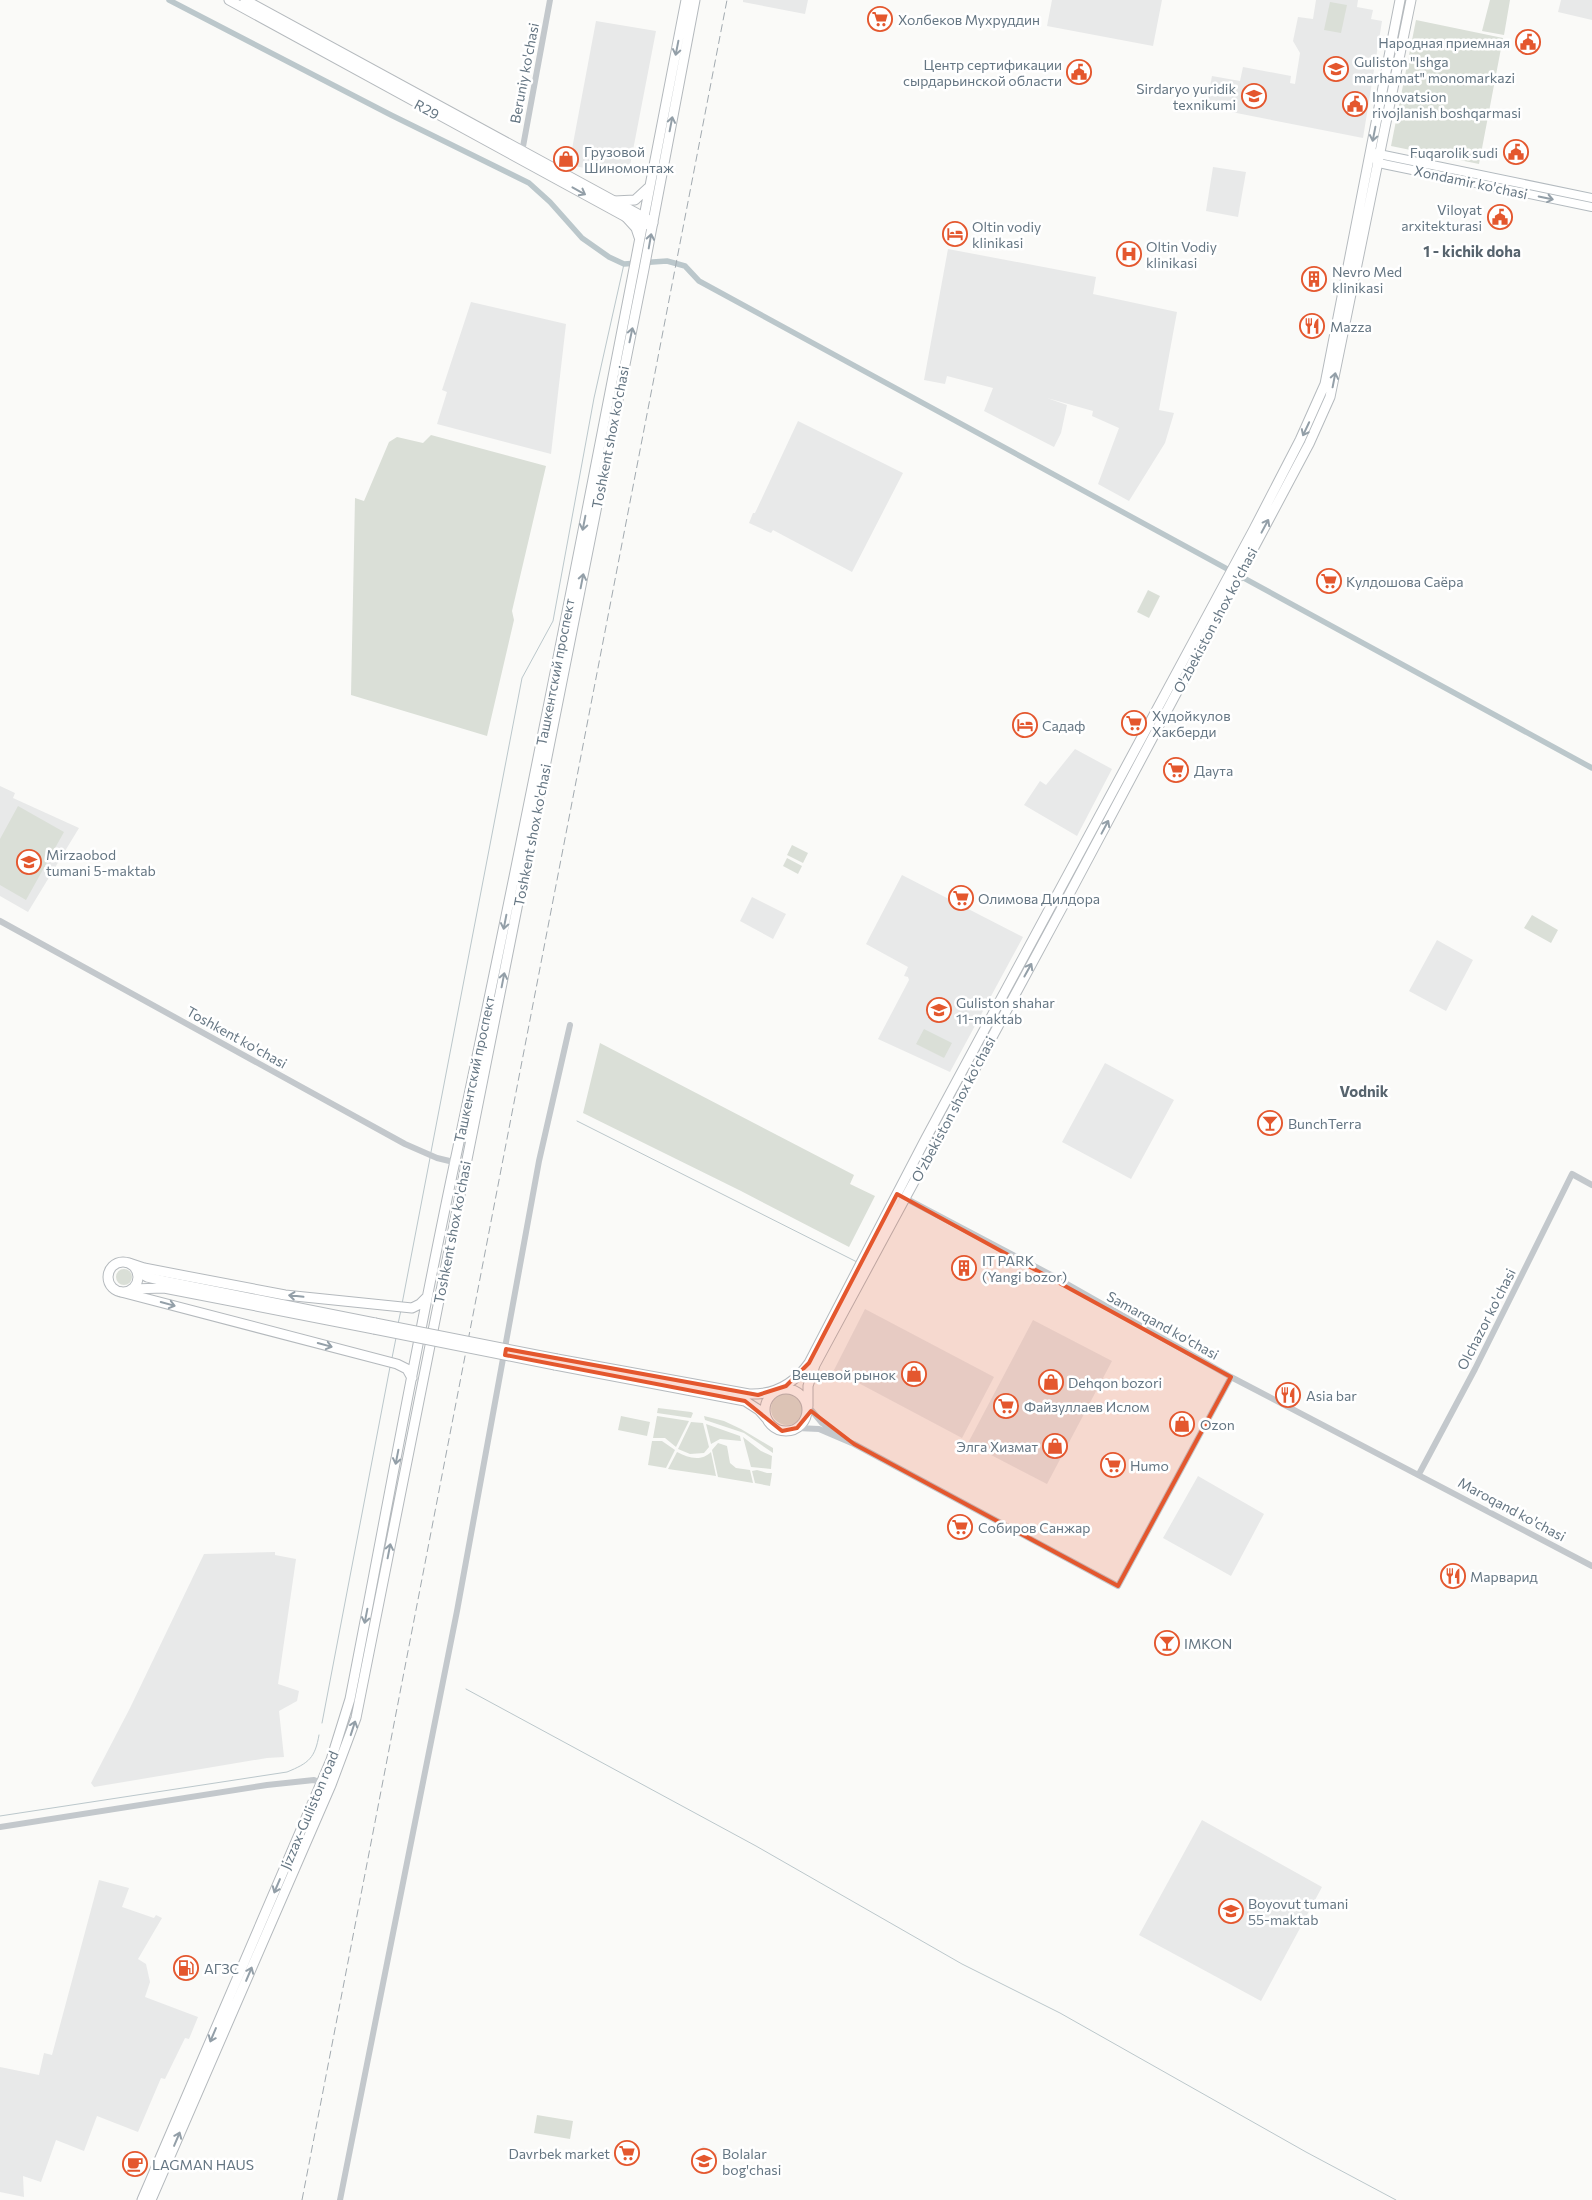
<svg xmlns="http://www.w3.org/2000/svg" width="1592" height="2200" font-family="Commissioner,sans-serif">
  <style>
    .built { fill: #e8e9e9 }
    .green { fill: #dadfd7 }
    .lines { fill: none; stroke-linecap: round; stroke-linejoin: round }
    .stream { stroke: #bbc7cb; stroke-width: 1 }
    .canal { stroke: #bbc7cb; stroke-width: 5.5 }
    .secondary-casing { stroke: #b3babf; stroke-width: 10 }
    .primary-casing { stroke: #b5babe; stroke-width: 11 }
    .trunk-casing { stroke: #b4b9bd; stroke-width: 11 }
    .tertiary { stroke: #c3c8cc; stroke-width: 6 }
    .secondary { stroke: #fff; stroke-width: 8 }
    .primary { stroke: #fff; stroke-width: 9 }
    .trunk { stroke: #fff; stroke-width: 9 }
    .rail { stroke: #a2aab0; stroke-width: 1; stroke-dasharray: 8 4; stroke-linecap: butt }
    .primary-bridge-casing { stroke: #b5babe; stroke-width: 11; stroke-linecap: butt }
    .primary-bridge { stroke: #fff; stroke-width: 9 }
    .oneway { stroke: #939fa8 }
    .marked { fill: #e4572e; fill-opacity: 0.2; stroke: #e4572e; stroke-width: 4; stroke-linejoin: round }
    .labels { text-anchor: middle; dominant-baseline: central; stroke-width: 5; stroke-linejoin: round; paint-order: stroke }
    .poi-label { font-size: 14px; fill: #657683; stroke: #fff; text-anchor: start }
    .street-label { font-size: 14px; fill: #657683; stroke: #fff }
    .neighbourhood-label { font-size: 15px; font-weight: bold; fill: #57646e; stroke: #fff }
  </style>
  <rect width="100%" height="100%" fill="#fafaf8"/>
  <path class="built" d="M743,0h65l-3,14 -62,-12z
    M1052,0h110l-9,46 -106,-20z
    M1316,0h42l-1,7 16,3 -2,9 11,2 -19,117 -157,-31 6,-31 28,5 3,-14 48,9 -1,7 5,1 5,-31 -7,-12 5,-24 15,2z
    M1561,0h31v20l-34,-8z
    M596,21l60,10 -28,145 -59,-11z
    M1213,167l33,5 -8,45 -32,-6z
    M948,249l148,28 -3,17 84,18 -18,98 15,3 -9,30 -36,58 -31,-17 21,-56 -27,-12 1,-5 -46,-13 20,7 -6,28 -7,14 -70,-36 9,-23 -46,-12 -2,8 -21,-4z
    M471,302l95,22 -15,130 -114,-30 10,-32 -5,-2z
    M798,421l105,52 -51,99 -79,-42 -2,3 -22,-10 4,-10h2z
    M1075,749l37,20 -35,67 -53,-31 16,-24 6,4z
    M0,786l15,7 -2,5 66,30 -51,84 -28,-16z
    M902,875l121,62 -73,135 -72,-33 31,-59 -1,-3 -4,-1 4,-9 -42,-23z
    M752,897l34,17 -13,25 -33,-18z
    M1437,940l36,20 -27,51 -37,-20z
    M1105,1063l69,37 -43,79 -69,-37z
    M865,1309l129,68 -32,61 -128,-68z
    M1033,1320l79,41 -65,123 -79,-41z
    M1198,1476l66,38 -33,62 -68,-38z
    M275,1552v3l21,4 -18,125 21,7 -2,10 -18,10 5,46 -17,1 -173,29 -3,-4 39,-75 74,-154z
    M1202,1820l120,67 -61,114 -122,-66z
    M99,1880l30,8 -7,19 32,11 2,-3 6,3 -24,41 8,5 4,18 -5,15 53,20 -9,22 -4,-1 -20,41 -4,-1 -23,54 -41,-16 -13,35 -28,-11 -15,42 -18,-6 1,21 -24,-5v-125l39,8 5,-22 8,2z
    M703,2146l14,8 -11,20 -14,-7z"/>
  <path class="green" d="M1490,0h20l-6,35 -22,-4z
    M1330,2l17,3 -6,28 -17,-3z
    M1416,20l87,18 -24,126 -88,-18z
    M431,435l115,31 -34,145 2,9 -27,116 -136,-41 4,-197 9,3 25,-59 8,-5 26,6z
    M1148,590l12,6 -11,22 -12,-6z
    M18,806l46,26 -38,68 -26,-15v-46z
    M792,845l16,8 -5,10 -16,-8z
    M787,858l15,8 -4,8 -15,-8z
    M1532,915l26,15 -7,13 -27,-15z
    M924,1029l28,14 -8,15 -28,-14z
    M600,1043l254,132 -4,9 25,12 -26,51 -108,-56 -158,-78z
    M116 1277a8 8 0 1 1 16 0a8 8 0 1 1-16 0Z
    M771 1409a16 16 0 1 1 32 0a16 16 0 1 1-32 0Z
    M658,1408l33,4 2,1 -2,5 -34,-5z
    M621,1416l29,6 -3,14 -29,-6z
    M657,1416l32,5 -13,26 -11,-9h-12z
    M704,1416l20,5 17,8 32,19v5l-29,-20 -39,-13z
    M691,1422l12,1 6,24 -5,6 -14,1 -12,-5z
    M706,1424l34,12 1,5 -21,-2 -9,5z
    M743,1437l18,14 11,5 -1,13 -20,-2z
    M652,1441h10l13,9 -9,18 -18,-3z
    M718,1443l9,3 3,17 6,5 14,2 3,13 -35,-6 -6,-27z
    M677,1452c11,6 24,10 34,0l5,24 -48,-7z
    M757,1470l10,3h5l-2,13 -15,-3 -3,-12z
    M537,2115l36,6 -3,18 -36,-6z"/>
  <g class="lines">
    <path class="stream" d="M577,1121l280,141
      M431,1152l91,-474 31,-57 41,-223 30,-134
      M402,1304l28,-146
      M398,1324l3,-14
      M392,1358l4,-20
      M466,1689l290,157 206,118 98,49 246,139 90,48
      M322,1723l68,-356
      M0,1816l287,-44c22,-9 28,-14 32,-37"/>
    <path class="canal" d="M169,0l222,115 138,68 21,19 32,36 27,19 15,7 43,-3 18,5 14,15 893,487"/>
    <defs>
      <path id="secondary" d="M1374,153l218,45
        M1375,159l4,4 9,2 204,42"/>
      <path id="primary" d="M229,0l397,217 17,8 10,-2
        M245,0l404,220
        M108 1277a15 15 0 1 1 30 0a15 15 0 1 1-30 0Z
        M137,1271l10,6 17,4 211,42
        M132,1289l32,-1 210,41
        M557,1359l192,35c26,1 45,-10 60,-31l116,-223 329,-611 46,-89 25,-56 75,-384
        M555,1365l190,36 14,9 8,9
        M765 1410a21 21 0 1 1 42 0a21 21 0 1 1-42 0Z
        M808,1406v-20l7,-21 249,-461 245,-460 21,-47 81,-397"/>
      <path id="trunk" d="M614,201l21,-1 13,-12
        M626,217l10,11 3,9
        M129,1263l15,5 141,27 127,13 8,-4 7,-7
        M121,1292l276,72 10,5 5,9
        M142,2200l189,-440 19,-61c35,-179 67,-359 105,-538 82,-386 156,-774 231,-1161
        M151,2200l180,-415 25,-67 288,-1449 51,-269"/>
    </defs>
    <use href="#secondary" class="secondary-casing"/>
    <use href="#primary" class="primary-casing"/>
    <use href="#trunk" class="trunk-casing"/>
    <path class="tertiary" d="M522,152l28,-152
      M0,921l405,223 32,14 29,7
      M903,1197l150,79 178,101 361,189
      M808,1406l14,17 16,11
      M797,1428l22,1 35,15 264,142 113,-209
      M1419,1474l56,-105 97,-195 20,11
      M0,1827l267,-42 47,-5 7,3
      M340,2200l117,-589 82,-450 31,-136"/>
    <use href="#secondary" class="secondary"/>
    <use href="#primary" class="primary"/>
    <use href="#trunk" class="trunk"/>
    <path class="rail" d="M302,2200l425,-2200"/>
    <defs>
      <path id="primary-bridge" d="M375,1323l182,36
        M374,1329l181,36"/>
    </defs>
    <use href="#primary-bridge" class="primary-bridge-casing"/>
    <use href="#primary-bridge" class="primary-bridge"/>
  </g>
  <defs><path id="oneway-shaft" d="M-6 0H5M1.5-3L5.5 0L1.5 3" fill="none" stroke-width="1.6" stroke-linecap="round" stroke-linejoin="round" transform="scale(1.25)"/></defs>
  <g class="oneway">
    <use href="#oneway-shaft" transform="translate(677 48) rotate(101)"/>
    <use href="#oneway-shaft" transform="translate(671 124) rotate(-79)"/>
    <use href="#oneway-shaft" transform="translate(1374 134) rotate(101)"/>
    <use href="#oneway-shaft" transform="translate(579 191) rotate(29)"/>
    <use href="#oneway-shaft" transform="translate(1546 198) rotate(12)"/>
    <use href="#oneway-shaft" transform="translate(650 241) rotate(-80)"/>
    <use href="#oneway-shaft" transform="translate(631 335) rotate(-78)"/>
    <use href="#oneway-shaft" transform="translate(1334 380) rotate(-79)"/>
    <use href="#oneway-shaft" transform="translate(1306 429) rotate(115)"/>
    <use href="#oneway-shaft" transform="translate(584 523) rotate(101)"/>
    <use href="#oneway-shaft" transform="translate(1265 526) rotate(-62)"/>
    <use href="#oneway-shaft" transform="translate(582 581) rotate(-79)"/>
    <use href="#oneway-shaft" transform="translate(1105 827) rotate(-62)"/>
    <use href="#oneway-shaft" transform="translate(505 922) rotate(101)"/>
    <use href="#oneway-shaft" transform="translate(1028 970) rotate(-61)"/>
    <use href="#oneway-shaft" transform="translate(503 980) rotate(-79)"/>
    <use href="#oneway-shaft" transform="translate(296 1296) rotate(-174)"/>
    <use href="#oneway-shaft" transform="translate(168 1304) rotate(15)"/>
    <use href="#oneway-shaft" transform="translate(325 1345) rotate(15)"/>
    <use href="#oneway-shaft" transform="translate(397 1457) rotate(101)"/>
    <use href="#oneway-shaft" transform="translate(389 1551) rotate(-79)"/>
    <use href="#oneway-shaft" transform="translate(366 1616) rotate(101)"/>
    <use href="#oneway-shaft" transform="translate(353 1728) rotate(-72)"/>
    <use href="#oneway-shaft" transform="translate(277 1886) rotate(113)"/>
    <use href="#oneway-shaft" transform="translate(249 1974) rotate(-67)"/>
    <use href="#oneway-shaft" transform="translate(213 2035) rotate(113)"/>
    <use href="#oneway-shaft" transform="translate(177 2139) rotate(-67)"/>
  </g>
  <path class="marked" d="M897,1194l334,183 -113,209 -264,-142 -43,-33 -14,17 -15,3 -37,-30 -240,-46 1,-6 252,46 28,-9 23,-23z"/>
  <defs>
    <symbol id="supermarket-ring" viewBox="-11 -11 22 22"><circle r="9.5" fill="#fff" stroke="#e4572e" stroke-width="1.5"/><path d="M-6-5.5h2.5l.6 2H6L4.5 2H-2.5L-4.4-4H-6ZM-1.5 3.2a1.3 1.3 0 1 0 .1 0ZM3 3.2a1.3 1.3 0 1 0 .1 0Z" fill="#e4572e"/></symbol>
    <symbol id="civic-ring" viewBox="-11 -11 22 22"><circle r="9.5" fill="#fff" stroke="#e4572e" stroke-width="1.5"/><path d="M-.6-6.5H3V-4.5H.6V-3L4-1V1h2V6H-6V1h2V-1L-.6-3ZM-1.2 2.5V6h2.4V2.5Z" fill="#e4572e"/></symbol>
    <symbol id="university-ring" viewBox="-11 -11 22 22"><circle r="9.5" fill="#fff" stroke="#e4572e" stroke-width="1.5"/><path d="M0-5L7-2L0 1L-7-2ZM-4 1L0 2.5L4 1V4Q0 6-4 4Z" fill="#e4572e"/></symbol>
    <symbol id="shop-ring" viewBox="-11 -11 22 22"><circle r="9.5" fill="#fff" stroke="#e4572e" stroke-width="1.5"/><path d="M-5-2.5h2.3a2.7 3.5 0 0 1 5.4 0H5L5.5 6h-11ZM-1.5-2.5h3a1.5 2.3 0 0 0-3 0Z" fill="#e4572e"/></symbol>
    <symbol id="hotel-ring" viewBox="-11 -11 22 22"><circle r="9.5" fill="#fff" stroke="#e4572e" stroke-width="1.5"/><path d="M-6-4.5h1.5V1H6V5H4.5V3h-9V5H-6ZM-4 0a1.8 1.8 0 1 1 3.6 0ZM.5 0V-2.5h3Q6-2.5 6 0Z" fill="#e4572e"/></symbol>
    <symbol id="hospital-ring" viewBox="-11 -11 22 22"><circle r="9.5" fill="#fff" stroke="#e4572e" stroke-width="1.5"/><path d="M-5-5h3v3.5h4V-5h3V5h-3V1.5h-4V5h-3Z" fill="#e4572e"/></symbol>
    <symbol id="building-ring" viewBox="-11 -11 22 22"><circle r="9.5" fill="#fff" stroke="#e4572e" stroke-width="1.5"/><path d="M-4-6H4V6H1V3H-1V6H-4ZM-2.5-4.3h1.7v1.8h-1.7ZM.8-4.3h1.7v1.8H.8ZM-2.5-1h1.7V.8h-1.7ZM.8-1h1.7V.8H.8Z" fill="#e4572e"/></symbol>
    <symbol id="restaurant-ring" viewBox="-11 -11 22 22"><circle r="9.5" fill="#fff" stroke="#e4572e" stroke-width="1.5"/><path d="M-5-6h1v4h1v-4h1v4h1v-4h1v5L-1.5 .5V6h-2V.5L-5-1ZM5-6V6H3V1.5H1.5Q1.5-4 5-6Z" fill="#e4572e"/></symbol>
    <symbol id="school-ring" viewBox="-11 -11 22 22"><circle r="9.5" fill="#fff" stroke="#e4572e" stroke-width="1.5"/><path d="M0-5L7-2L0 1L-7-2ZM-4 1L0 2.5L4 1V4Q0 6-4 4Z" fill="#e4572e"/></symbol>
    <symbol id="bar-ring" viewBox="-11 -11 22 22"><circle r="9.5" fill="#fff" stroke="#e4572e" stroke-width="1.5"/><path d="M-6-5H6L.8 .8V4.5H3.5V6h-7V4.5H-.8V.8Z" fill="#e4572e"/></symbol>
    <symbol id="fuel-ring" viewBox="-11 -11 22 22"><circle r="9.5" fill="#fff" stroke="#e4572e" stroke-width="1.5"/><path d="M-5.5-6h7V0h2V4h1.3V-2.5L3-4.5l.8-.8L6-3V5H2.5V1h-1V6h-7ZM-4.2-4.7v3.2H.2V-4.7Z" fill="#e4572e"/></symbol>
    <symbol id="cafe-ring" viewBox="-11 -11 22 22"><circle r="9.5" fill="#fff" stroke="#e4572e" stroke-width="1.5"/><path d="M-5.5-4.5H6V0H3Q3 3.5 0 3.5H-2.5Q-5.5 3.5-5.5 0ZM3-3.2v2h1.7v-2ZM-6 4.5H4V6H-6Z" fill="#e4572e"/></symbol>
  </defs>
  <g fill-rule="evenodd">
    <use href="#supermarket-ring" x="866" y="5" width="28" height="28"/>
    <use href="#civic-ring" x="1514" y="28" width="28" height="28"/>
    <use href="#university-ring" x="1322" y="55" width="28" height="28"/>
    <use href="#civic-ring" x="1065" y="58" width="28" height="28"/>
    <use href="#university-ring" x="1240" y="82" width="28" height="28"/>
    <use href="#civic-ring" x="1341" y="90" width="28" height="28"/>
    <use href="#civic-ring" x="1502" y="138" width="28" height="28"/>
    <use href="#shop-ring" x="552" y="145" width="28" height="28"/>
    <use href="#civic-ring" x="1486" y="203" width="28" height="28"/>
    <use href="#hotel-ring" x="941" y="220" width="28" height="28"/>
    <use href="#hospital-ring" x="1115" y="240" width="28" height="28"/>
    <use href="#building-ring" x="1300" y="265" width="28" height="28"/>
    <use href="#restaurant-ring" x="1298" y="312" width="28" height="28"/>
    <use href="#supermarket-ring" x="1315" y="567" width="28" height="28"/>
    <use href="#supermarket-ring" x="1120" y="709" width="28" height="28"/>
    <use href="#hotel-ring" x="1011" y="711" width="28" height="28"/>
    <use href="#supermarket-ring" x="1162" y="756" width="28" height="28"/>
    <use href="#school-ring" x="15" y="848" width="28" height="28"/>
    <use href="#supermarket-ring" x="947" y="884" width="28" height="28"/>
    <use href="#school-ring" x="925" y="996" width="28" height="28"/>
    <use href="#bar-ring" x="1256" y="1109" width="28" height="28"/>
    <use href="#building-ring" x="950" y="1254" width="28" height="28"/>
    <use href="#shop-ring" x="900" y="1360" width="28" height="28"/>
    <use href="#shop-ring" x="1037" y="1368" width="28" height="28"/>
    <use href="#restaurant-ring" x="1274" y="1381" width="28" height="28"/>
    <use href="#supermarket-ring" x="992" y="1392" width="28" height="28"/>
    <use href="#shop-ring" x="1168" y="1410" width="28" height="28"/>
    <use href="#shop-ring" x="1041" y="1432" width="28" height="28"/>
    <use href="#supermarket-ring" x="1099" y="1451" width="28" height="28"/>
    <use href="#supermarket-ring" x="946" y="1513" width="28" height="28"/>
    <use href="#restaurant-ring" x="1439" y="1562" width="28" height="28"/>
    <use href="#bar-ring" x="1153" y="1629" width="28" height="28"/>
    <use href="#school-ring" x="1217" y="1897" width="28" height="28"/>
    <use href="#fuel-ring" x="172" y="1954" width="28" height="28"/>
    <use href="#supermarket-ring" x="613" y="2139" width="28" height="28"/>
    <use href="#school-ring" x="690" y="2147" width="28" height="28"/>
    <use href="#cafe-ring" x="121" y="2150" width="28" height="28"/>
  </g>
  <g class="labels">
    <g class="poi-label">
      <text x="898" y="19">Холбеков Мухруддин</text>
      <text x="1510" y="42" text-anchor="end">Народная приемная</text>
      <text x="1354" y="61">Guliston "Ishga<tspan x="1354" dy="16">marhamat" monomarkazi</tspan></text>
      <text x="1062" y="64" text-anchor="end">Центр сертификации<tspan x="1062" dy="16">сырдарьинской области</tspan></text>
      <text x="1236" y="88" text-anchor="end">Sirdaryo yuridik<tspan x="1236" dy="16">texnikumi</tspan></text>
      <text x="1372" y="96">Innovatsion<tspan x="1372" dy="16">rivojlanish boshqarmasi</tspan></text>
      <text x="584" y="151">Грузовой<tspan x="584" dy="16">Шиномонтаж</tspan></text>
      <text x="1498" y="152" text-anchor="end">Fuqarolik sudi</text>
      <text x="1482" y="209" text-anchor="end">Viloyat<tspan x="1482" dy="16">arxitekturasi</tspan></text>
      <text x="972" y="226">Oltin vodiy<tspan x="972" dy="16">klinikasi</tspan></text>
      <text x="1146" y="246">Oltin Vodiy<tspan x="1146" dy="16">klinikasi</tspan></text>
      <text x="1332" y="271">Nevro Med<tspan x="1332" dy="16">klinikasi</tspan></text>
      <text x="1330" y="326">Mazza</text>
      <text x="1346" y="581">Кулдошова Саёра</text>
      <text x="1152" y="715">Худойкулов<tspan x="1152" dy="16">Хакберди</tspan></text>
      <text x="1042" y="725">Садаф</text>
      <text x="1194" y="770">Даута</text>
      <text x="46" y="854">Mirzaobod<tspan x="46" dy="16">tumani 5-maktab</tspan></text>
      <text x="978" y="898">Олимова Дилдора</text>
      <text x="956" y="1002">Guliston shahar<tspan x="956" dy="16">11-maktab</tspan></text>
      <text x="1288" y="1123">BunchTerra</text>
      <text x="982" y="1260">IT PARK<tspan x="982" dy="16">(Yangi bozor)</tspan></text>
      <text x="896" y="1374" text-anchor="end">Вещевой рынок</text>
      <text x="1068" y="1382">Dehqon bozori</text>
      <text x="1306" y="1395">Asia bar</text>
      <text x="1024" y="1406">Файзуллаев Ислом</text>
      <text x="1200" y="1424">Ozon</text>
      <text x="1038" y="1446" text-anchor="end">Элга Хизмат</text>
      <text x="1130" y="1465">Humo</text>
      <text x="978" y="1527">Собиров Санжар</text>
      <text x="1470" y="1576">Марварид</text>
      <text x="1184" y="1643">IMKON</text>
      <text x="1248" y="1903">Boyovut tumani<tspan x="1248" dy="16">55-maktab</tspan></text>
      <text x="204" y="1968">АГЗС</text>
      <text x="610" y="2153" text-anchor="end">Davrbek market</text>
      <text x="722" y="2153">Bolalar<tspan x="722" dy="16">bog'chasi</tspan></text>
      <text x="152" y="2164">LAGMAN HAUS</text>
    </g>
    <g class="street-label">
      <text transform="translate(524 73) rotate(-79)">Beruniy ko'chasi</text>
      <text transform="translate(427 109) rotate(28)">R29</text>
      <text transform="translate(1471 182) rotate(12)">Xondamir ko'chasi</text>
      <text transform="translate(610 437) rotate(-79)">Toshkent shox ko'chasi</text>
      <text transform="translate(1215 620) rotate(-62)">O'zbekiston shox ko'chasi</text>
      <text transform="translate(555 672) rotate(-79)">Ташкентский проспект</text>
      <text transform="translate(532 835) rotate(-79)">Toshkent shox ko'chasi</text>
      <text transform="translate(237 1037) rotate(29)">Toshkent ko'chasi</text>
      <text transform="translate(474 1069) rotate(-78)">Ташкентский проспект</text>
      <text transform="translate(953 1109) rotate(-62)">O'zbekiston shox ko'chasi</text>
      <text transform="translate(452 1232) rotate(-79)">Toshkent shox ko'chasi</text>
      <text transform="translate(1486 1319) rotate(-63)">Olchazor ko'chasi</text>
      <text transform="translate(1163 1325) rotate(29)">Samarqand ko'chasi</text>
      <text transform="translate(1512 1509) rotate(28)">Maroqand ko'chasi</text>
      <text transform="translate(309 1810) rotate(-67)">Jizzax-Guliston road</text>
    </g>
    <g class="neighbourhood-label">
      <text x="1472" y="251">1 - kichik doha</text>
      <text x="1364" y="1091">Vodnik</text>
    </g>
  </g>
</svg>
